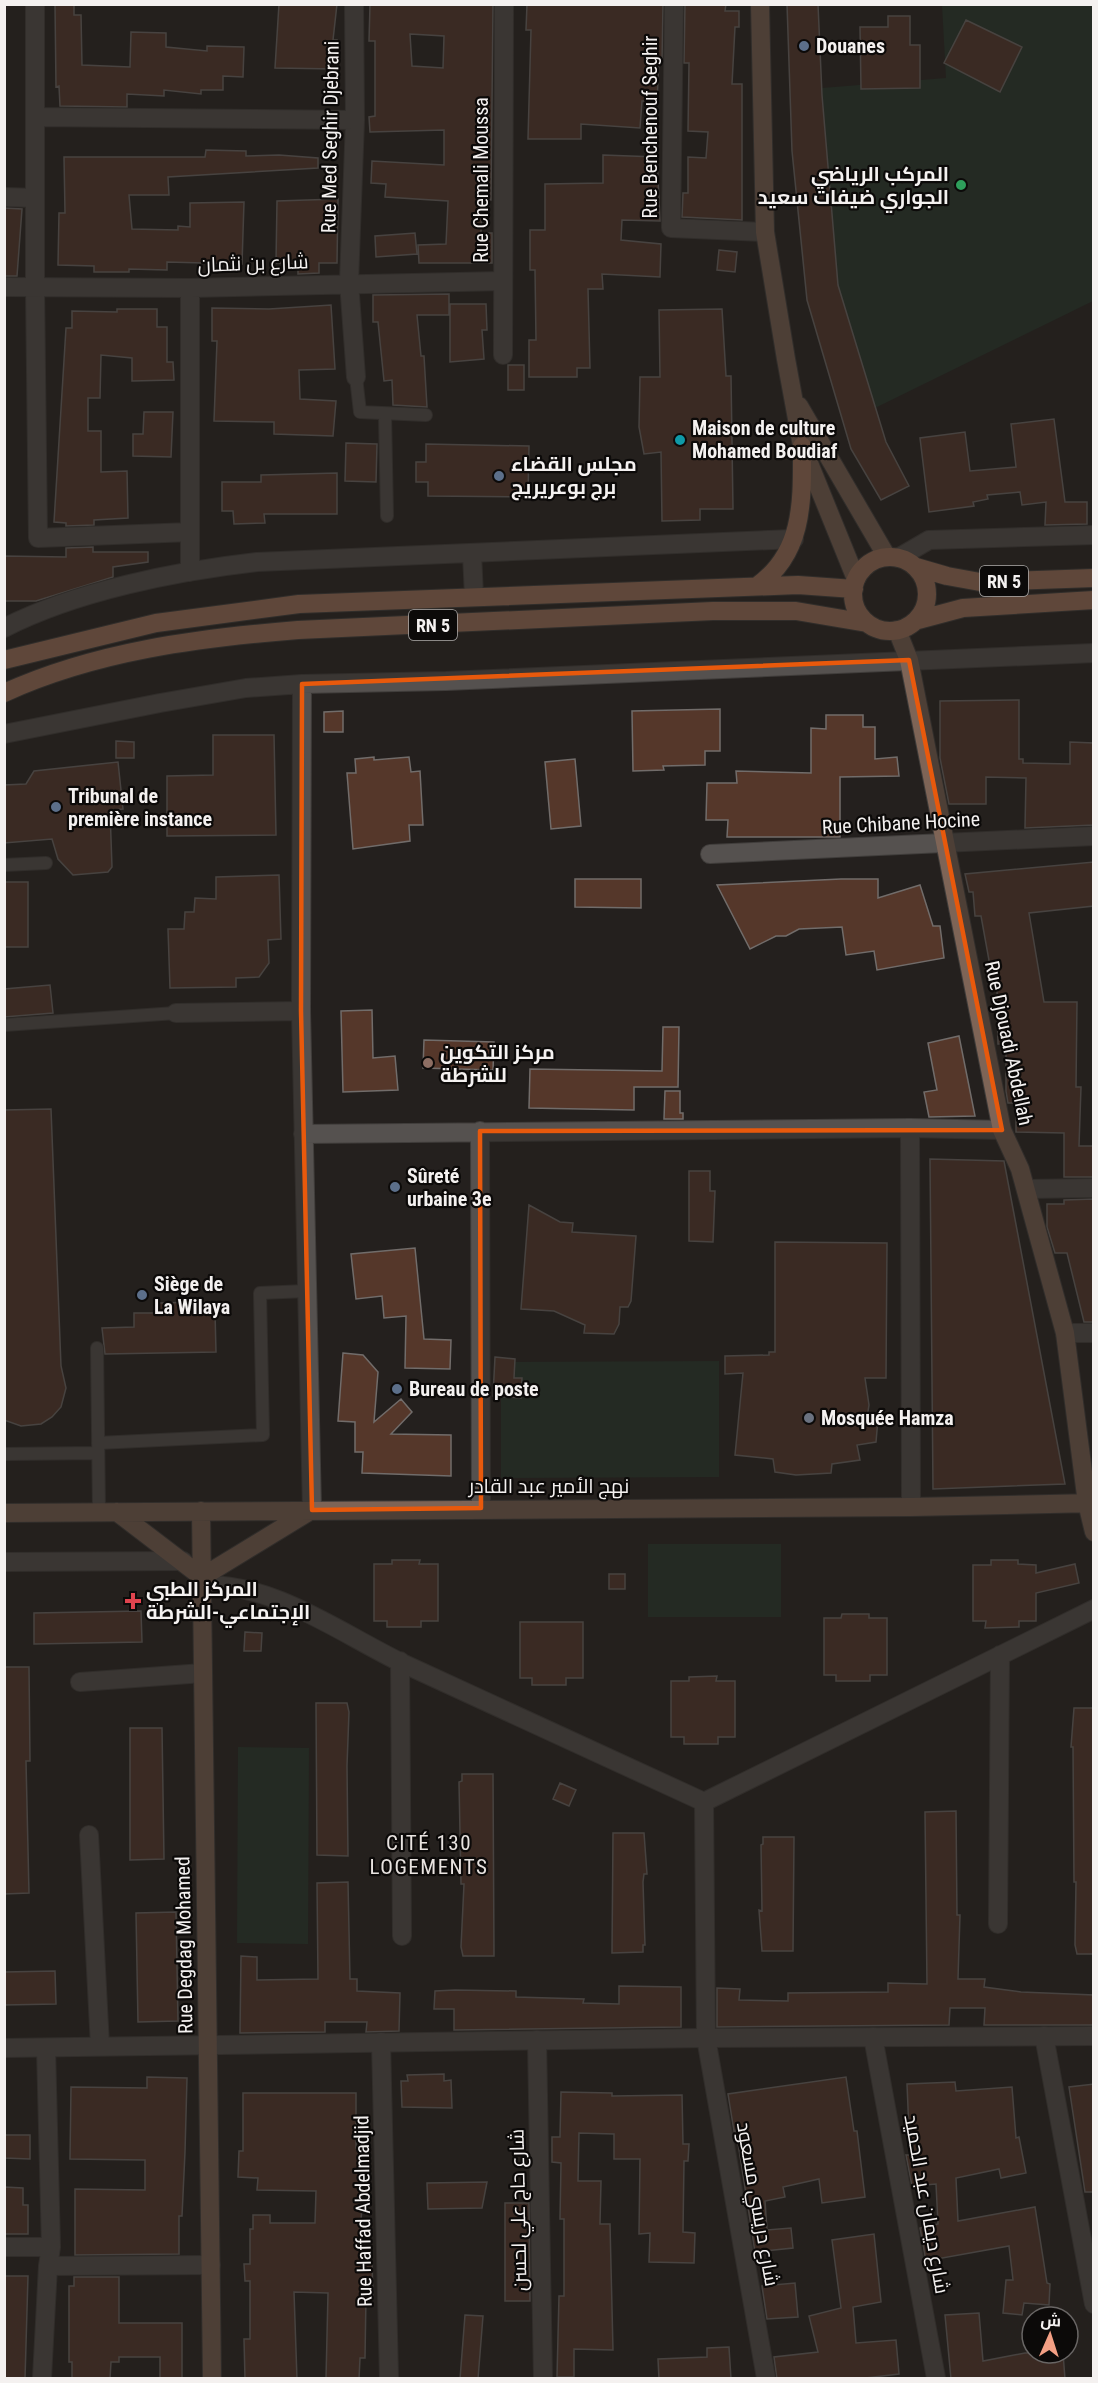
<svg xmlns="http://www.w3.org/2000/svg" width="1098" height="2383" font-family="'Roboto Condensed',Cairo,sans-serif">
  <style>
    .green { fill: #24352a }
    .building { fill: #55372a; stroke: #716c6a; stroke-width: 1.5; fill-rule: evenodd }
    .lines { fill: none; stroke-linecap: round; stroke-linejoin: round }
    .service-casing { stroke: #403d3b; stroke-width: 14 }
    .minor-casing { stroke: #403d3b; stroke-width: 20 }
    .tertiary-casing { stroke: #403d3b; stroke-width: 20 }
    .secondary-casing { stroke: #403d3b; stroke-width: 20 }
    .primary-casing { stroke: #403d3b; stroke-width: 20 }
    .service { stroke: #55514f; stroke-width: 12 }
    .minor { stroke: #55514f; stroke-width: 18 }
    .tertiary { stroke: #55514f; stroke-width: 18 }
    .secondary { stroke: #7e6456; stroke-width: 18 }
    .primary { stroke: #a7775d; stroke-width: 18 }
    .marked { fill: none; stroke: #e8590c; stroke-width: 4.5; stroke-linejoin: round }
    .service-dot { fill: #5c6f8a; stroke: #0c0a09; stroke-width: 2 }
    .leisure-dot { fill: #2e9e5b; stroke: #0c0a09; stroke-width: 2 }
    .culture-dot { fill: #0f9aa8; stroke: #0c0a09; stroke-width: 2 }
    .education-dot { fill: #8d6e63; stroke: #0c0a09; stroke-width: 2 }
    .worship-dot { fill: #6b7280; stroke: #0c0a09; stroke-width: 2 }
    .health-dot { fill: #e0444e; stroke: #0c0a09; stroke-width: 2 }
    .labels { text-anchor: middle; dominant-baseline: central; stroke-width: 4.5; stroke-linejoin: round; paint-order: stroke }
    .shield { fill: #0c0a09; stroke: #aeacab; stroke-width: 1.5 }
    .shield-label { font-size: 18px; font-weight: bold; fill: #f4f1f0 }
    .poi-label { font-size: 20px; font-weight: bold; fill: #f4f1f0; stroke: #0c0a09; text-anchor: start }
    .street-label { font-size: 20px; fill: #f4f1f0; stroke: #0c0a09 }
    .neighbourhood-label { font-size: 21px; letter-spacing: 1.5px; fill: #e8e3e0; stroke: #0c0a09 }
  </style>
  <rect width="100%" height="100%" fill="#24201e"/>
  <path class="green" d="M942,5h151v296l-218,107 -37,-123 -16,-197 124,-10z
    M719,1361v116l-218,1v-116z
    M648,1544h133v73h-133z
    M238,1747l71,1 -1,196 -71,-1z"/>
  <path class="building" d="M55,4h19v11h7l1,50 48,2 1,-35 35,1v14l41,4v-5l37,1 -1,30 -20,-1v14h-22v4l-37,-4v6l-37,-2v13l-67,-1 -1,-20 -3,1z
    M279,4h58l-4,36h4v29l-62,-1z
    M493,4l-2,196 -9,-1 -1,34h11v30h-73l-1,-18 28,-1 2,-43 -63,-4 1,-13 -15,-1 1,-22 72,4v-35l-74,2 -1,-15 6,-1v-75h-6l1,-36zM410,34l34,2 -1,32 -31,-2z
    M527,4h136l-1,57 -3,-1 -2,41h-15l-2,27 -59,-4v15h-53l3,-109h-5z
    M685,4h41l-1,7h14v16h-4l-3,57h10v136l-60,-3 1,-24h5v-36l18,1 2,-26 -20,-1 1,-68h-5z
    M787,4h31l4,91 16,190 48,157 23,44 -28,14 -30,-51 -44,-149 -15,-149z
    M888,16h22v29h10v43l-59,1 -1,-62h28z
    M966,20l56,27 -22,45 -56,-29z
    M206,150l40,1v5l33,-1 39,3v10l-150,9 1,18h-40l3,34 46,1v-4l12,1v-24l54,-1 -2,62 -75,-2v8l-38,-1v3h-35v-6l-36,-1 1,-52h6l-1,-56h141z
    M603,155l54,2 3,64 -38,-1 -1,20 40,4 -1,33 -58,-3 1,15h-15l2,79h-13v9h-48v-37h7l-1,-70h-5v-40h15v-46l58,-1z
    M338,199l-1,64h-18v10l-21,1v-10l-22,-1 1,-62z
    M4,208l18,1 -5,67h-13z
    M415,233l2,21 -41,3 -1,-21z
    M719,250l18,2 -2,20 -18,-2z
    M449,294v21h-32l4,41h3l3,51 -34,-2 -1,-25 -8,1 -6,-59h-5v-27z
    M450,304h36l1,26h-5l2,29 -34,3z
    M331,305l4,64 -36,1 1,29 36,2 -3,35 -59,-2v-12l-60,-1 3,-80h-5v-33l57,1z
    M117,309h40v18h10v35h6l1,18 -42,1v-23l-31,-3 -1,43h-12v33h13v41l26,-1 1,47 -34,2v5l-28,1v-3l-12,-1 12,-194h6v-17l45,1z
    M722,309l4,67h5l2,133h-33v11l-38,1 -1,-69 -17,2 -5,-27 1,-50h20l-1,-67z
    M508,365h16v25h-16z
    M144,412h29l-2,45 -38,-1v-22h10z
    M1054,419l11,83h22v22l-42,1 1,-23 -24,3 -2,-13 -33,3 1,4 -15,3 1,4 -45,6 -9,-74 45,-6 5,39 46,-4 -5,-43z
    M346,443l31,1 -1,38 -31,-1z
    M426,444l103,2 -1,51 -100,-1v-14h-12v-20h10z
    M337,473v41h-73l1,9 -31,1 -1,-13h-11v-29h39v-7z
    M93,547v5h55v10l-35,5v10l-77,24h-32v-45l62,1v-9z
    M1019,700v59h4v4l47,1v-22l24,1v82l-69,3 1,-50 -40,-1v27h-37l-9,-46v-57z
    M720,709v42h-15v14l-42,1 1,4 -31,1 -1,-60z
    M343,711v21h-19v-20z
    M826,715h37v12h12v32l22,-2 2,19 -59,1v60h-113l1,-17h-22l1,-37h30l-1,-12 75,2v-45l15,1z
    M213,735h61l2,100 -109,1v-60l46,-1z
    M116,741l18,1v16h-18z
    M374,757v3l35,-3 2,15 9,-1 3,54h-14l1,16 -57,8 -6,-76h9l-1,-14z
    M575,759l6,67 -30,3 -6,-67z
    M118,762l5,47 -13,1 2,57 -4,5 -35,3 -15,-16 -6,-20 -48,4v-58l22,-1 8,-13z
    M1094,862v44l-65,7 15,89h33l-1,85h5l-2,59h15v31h-30v-44l-48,-1v-29h-8l-2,-12v-47h-8l-1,-57 -3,1 -13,-72h-6l-2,-24h-4l-4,-18z
    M279,875l2,64 -13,1 1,23 -10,14 -23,1v9l-66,1 -2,-59h16l1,-17h9l1,-14 21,1v-22z
    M575,879h66v29l-66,-1z
    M841,879h37v19l42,-13 13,41h7l4,32 -67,12 -3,-19 -28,4 -4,-28 -43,2 -13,7h-10l-26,13 -33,-64z
    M4,882h24v65h-24z
    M50,985l3,28 -49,4v-28z
    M372,1010l1,48 22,-2 3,34 -55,2 -2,-81z
    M663,1027h16l-1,60h-44v23l-105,-2 1,-39 132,2z
    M959,1036l16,80 -46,1 -5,-25 13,-2 -9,-47z
    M424,1040l70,2 -1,28 -70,-2z
    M665,1091h15v22h3v6h-19z
    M51,1109l10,257 5,22 -5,19 -9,10 -11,7 -20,2 -17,-6v-310z
    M930,1159l74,2 61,323 -132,5z
    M689,1171h21v20h5l-2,51 -24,-1z
    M1094,1199v123h-10l-17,-69h-12l-8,-26v-23h17v-4z
    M529,1205l31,17 13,1 -1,9 64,4 -5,65 -3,6h-8l-1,17 -5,10 -30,-1 1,-8 -31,-14 -33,-2z
    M775,1242l112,1 -1,135h-21l4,27 -2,13 11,1 -2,23 -19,3 3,15 -28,4 -1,9 -35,2 -21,-3 -2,-13 -38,-4 8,-82 -18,1v-18l44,-1v-3h6z
    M415,1248l9,91 27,1 -1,29 -45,-1 1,-52 -22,2 -2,-22 -26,3 -5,-45z
    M204,1302v10h11l1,40 -111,2 -3,-26 32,-1v-14h24v-10z
    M343,1353l20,2 15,17 -4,50 27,-23 11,13 -21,22 60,1v41l-89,-3 1,-21h-8v-30l-17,-1z
    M495,1357l20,2 -1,19h8l-1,20 -28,-2z
    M392,1560h28l-1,4h19v57h-17v6h-34v-6h-13v-57h18z
    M991,1560h27v4l18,1v8l39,-9 4,19 -43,10v28h-17v6l-34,1 1,-7h-13v-56h18z
    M609,1574h16v15h-16z
    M141,1611l1,31 -108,2v-31z
    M842,1614h27v4h18v57h-17v6h-34v-6h-12v-57h17z
    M520,1622h63v56h-17v7h-34v-7h-12z
    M245,1632l17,1 -1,18h-17z
    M4,1667h25l1,94h-4l3,132 -25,1z
    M717,1676l-1,5h19v56h-17v7h-34v-7h-13v-56h18v-4z
    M316,1703h31l2,9 -2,54 1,90 -31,-1z
    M1074,1708h20v246h-17l-2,-9 1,-63h-2l-1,-135h-2z
    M130,1728h32l2,131 -34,1z
    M462,1774h31l1,182h-31l-2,-9 3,-63h-3l-2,-102 3,-1z
    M560,1783l16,7 -7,16 -16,-7z
    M956,1811l1,104h3l-2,64h27l-1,8 37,5 73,3v30h-110l1,-17h-35l-1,17 -232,2v-39l23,1 -1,11 49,1v-8l100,-1v-9l39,1 -2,-172z
    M613,1833h31l3,41h-3l-1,8 2,63h-2v7l-31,1z
    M763,1837h31l-1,114h-31l-3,-41 3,1 -1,-66 2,-1z
    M348,1882l2,97h7v12l43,2 -1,38 -33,1 1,-10h-42v10l-85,1 1,-77 16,1v23l61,-1 -1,-96z
    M176,1912l2,109 -40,1 -2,-109z
    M55,1971l1,33 -52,1v-33z
    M619,1986l62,1v40l-227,3v-21h-20l1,-18 20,-1 61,1v6l68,2 -1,4 36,1z
    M444,2074v7l7,-1 1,28 -50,-1 -1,-26h7l-1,-6z
    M147,2077l40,1 -2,74 -3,64h-3v38l-104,1v-66l70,1v-30l-75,-1 1,-72 76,1z
    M846,2077l8,54h3l8,66 -43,6 -3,-24 -36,8 2,10 -20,4 2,29 24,-2 2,20 -38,4 -19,-122 -2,1 -6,-37z
    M955,2082l1,9 56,-4 4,51 3,-1 7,36 -25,5 -2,-9 -43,9 2,43 77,-14 12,76 3,1 -1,21 -25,-2 -2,12 -19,-2 3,-33h7l-4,-34 -83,15 -6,-33 18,-4 -2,-40 -24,2 -6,-31h4l-3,-71z
    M1094,2084v108h-9l-16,-105z
    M561,2092l51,1v3l70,-1 1,49h6l-1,17h-4l-1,71 12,1 -1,30 -45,-1 1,-29 -11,1 1,-75h-26v-25l-35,-1 -1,48h23l-1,43h10l3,126 -39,-1v28h-17l2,-81h5v-77h-4l1,-56 -9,-1v-25h8z
    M243,2093h113v55h7l-1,34 2,1 -5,62h3v17h10l1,34h-7l-1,62h-5l-1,21h-33l2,-86 -34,-1 3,87h-52l-1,-40h6v-58h-5l-1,-17h6v-35h3v-14h17v8h45l1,-32 -59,-1 1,-12 -20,-1 1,-26h4z
    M4,2135h26v24l-26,-1z
    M487,2182l-5,26 -54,1 -1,-26z
    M4,2187l19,1v17h5v29h-24z
    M505,2203h24l1,98h-25z
    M874,2234l7,68 -28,5 3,36 40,-3 3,34 -42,5h-80l-3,-22 44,-5 -9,-36 32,-8 -9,-68z
    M4,2276h24l-3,103h-21z
    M74,2277h45v46h63v56h-22v-22h-41v5h-8l-1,17h-38v-17h-3v-76h5z
    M795,2283l3,34 -31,2 -5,-33z
    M979,2313l4,48 42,-8h38l2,26h-114l-6,-64z
    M465,2315l18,1 -5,63h-18z
    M729,2347l2,32h-72l-1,-20 49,-2v-9z"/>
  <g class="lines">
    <defs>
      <path id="service" d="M356,377l4,35 66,3
        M385,414l2,102
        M4,865l42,-2
        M4,1025l172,-12
        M97,1348l2,164
        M98,1443l165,-8 -3,-142 46,-2
        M4,1454l94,-1"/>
      <path id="minor" d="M35,4v283l3,251 152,-6
        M354,4l1,116 -6,162 7,95
        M674,4l-3,224 94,4
        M35,117l320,3
        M4,197l31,1
        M4,287l186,1 313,-7
        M190,288v284
        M503,355l1,-351
        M472,554l2,42
        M898,558l31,-18 165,-5
        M4,628c72,-37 173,-57 253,-66l537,-23
        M302,684l-1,327 11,499
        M4,734l156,-31 86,-15 56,-4 144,-3 648,-28
        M710,854l384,-18
        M176,1013l125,-2
        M910,1128l1,379
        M480,1131l1,377
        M303,1134l607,-6 92,2
        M1026,1189l68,-1
        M1065,1333h29
        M4,1562l179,-1
        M201,1585c71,-3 139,48 201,78 101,47 202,93 302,139
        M400,1661l2,275
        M80,1682l123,-9
        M704,1802l2,236 60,340
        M704,1802l390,-193
        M89,1835l11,211
        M998,1924l2,-269
        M1044,2036l50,268
        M873,2037l63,341
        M537,2040l6,338
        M381,2042l8,336
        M4,2247h47
        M48,2266l163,-1
        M42,2378l6,-112 3,-19 -5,-199"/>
      <path id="tertiary" d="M4,2048l702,-10 388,-2"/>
      <path id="secondary" d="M760,4l5,228 21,127 16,87 54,133
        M799,406l88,151
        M897,630l12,30 93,470 18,39 45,164 22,170 7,29
        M201,1511l11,867
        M117,1512l85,65 108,-66
        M4,1513l907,-6 183,-4"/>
      <path id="primary" d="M853 594a37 37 0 1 1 74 0a37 37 0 1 1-74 0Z
        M916,567l31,9 33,6 114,-4
        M757,586c48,-34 45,-87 45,-140
        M918,620l45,-12 131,-8
        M4,660l152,-37 143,-19 499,-19 56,4
        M4,693c92,-42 195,-55 294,-63l415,-19h83l71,12"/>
    </defs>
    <use href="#service" class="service-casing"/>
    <use href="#minor" class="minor-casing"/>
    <use href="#tertiary" class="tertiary-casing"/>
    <use href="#secondary" class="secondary-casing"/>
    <use href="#primary" class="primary-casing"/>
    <use href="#service" class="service"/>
    <use href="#minor" class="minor"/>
    <use href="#tertiary" class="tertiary"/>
    <use href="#secondary" class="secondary"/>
    <use href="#primary" class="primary"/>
  </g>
  <path d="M0 0H1098V2383H0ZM909,660l93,470 -522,1 1,377 -169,2 -11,-499 1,-327z" fill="#24201e" fill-opacity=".55" fill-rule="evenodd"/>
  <path class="marked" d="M909,660l93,470 -522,1 1,377 -169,2 -11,-499 1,-327z"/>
  <g class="service-dot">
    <circle cx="804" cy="46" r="6"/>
    <circle cx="499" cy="476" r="6"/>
    <circle cx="56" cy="807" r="6"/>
    <circle cx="395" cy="1187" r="6"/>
    <circle cx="142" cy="1295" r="6"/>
    <circle cx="397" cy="1389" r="6"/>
  </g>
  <circle class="leisure-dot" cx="961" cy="185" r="6"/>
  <circle class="culture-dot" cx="680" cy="440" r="6"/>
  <circle class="education-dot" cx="428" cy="1063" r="6"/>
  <circle class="worship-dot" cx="809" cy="1418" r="6"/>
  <path class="health-dot" d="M130 1592h6v6h6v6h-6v6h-6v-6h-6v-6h6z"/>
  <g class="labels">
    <g class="shield">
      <rect x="980" y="566" width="48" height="30" rx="4.5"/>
      <rect x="409" y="610" width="48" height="30" rx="4.5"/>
    </g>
    <g class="shield-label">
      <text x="1004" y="581">RN 5</text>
      <text x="433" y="625">RN 5</text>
    </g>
    <g class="poi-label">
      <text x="816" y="46">Douanes</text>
      <text x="949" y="174" text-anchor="end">المركب الرياضي<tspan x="949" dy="23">الجواري ضيفات سعيد</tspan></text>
      <text x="692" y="428">Maison de culture<tspan x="692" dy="23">Mohamed Boudiaf</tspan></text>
      <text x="511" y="464">مجلس القضاء<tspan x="511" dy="23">برج بوعريريج</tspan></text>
      <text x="68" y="796">Tribunal de<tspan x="68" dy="23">première instance</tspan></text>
      <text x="440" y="1052">مركز التكوين<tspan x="440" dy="23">للشرطة</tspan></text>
      <text x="407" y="1176">Sûreté<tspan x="407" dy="23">urbaine 3e</tspan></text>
      <text x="154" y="1284">Siège de<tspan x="154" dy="23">La Wilaya</tspan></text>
      <text x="409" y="1389">Bureau de poste</text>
      <text x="821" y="1418">Mosquée Hamza</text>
      <text x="146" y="1589">المركز الطبي<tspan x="146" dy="23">الإجتماعي-الشرطة</tspan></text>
    </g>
    <g class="street-label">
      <text transform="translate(650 127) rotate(-90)">Rue Benchenouf Seghir</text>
      <text transform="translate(330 137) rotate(-89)">Rue Med Seghir Djebrani</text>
      <text transform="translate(481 180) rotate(-90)">Rue Chemali Moussa</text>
      <text transform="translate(253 263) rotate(-2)">شارع بن نثمان</text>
      <text transform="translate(901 823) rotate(-3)">Rue Chibane Hocine</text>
      <text transform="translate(1009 1043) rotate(78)">Rue Djouadi Abdellah</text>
      <text x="549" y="1486">نهج الأمير عبد القادر</text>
      <text transform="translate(184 1945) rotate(-91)">Rue Degdag Mohamed</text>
      <text transform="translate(758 2204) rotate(80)">شارع دريسي مسعود</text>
      <text transform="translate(927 2204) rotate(80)">شارع ديمان عبد الحميد</text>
      <text transform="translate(518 2210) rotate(-91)">شارع حاج علي لحسن</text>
      <text transform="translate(363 2211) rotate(-91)">Rue Haffad Abdelmadjid</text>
    </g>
    <g class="neighbourhood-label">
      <text x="429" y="1843">CITÉ 130<tspan x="429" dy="24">LOGEMENTS</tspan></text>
    </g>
  </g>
  <rect width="1098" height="2383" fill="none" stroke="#f4f1f0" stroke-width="12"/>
  <g transform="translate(1050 2335) rotate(3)"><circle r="28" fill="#0c0a09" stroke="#696665" stroke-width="1.5"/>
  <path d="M0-4.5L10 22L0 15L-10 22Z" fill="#f39f84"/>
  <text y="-9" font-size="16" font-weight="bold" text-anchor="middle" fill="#f4f1f0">ش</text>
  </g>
</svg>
